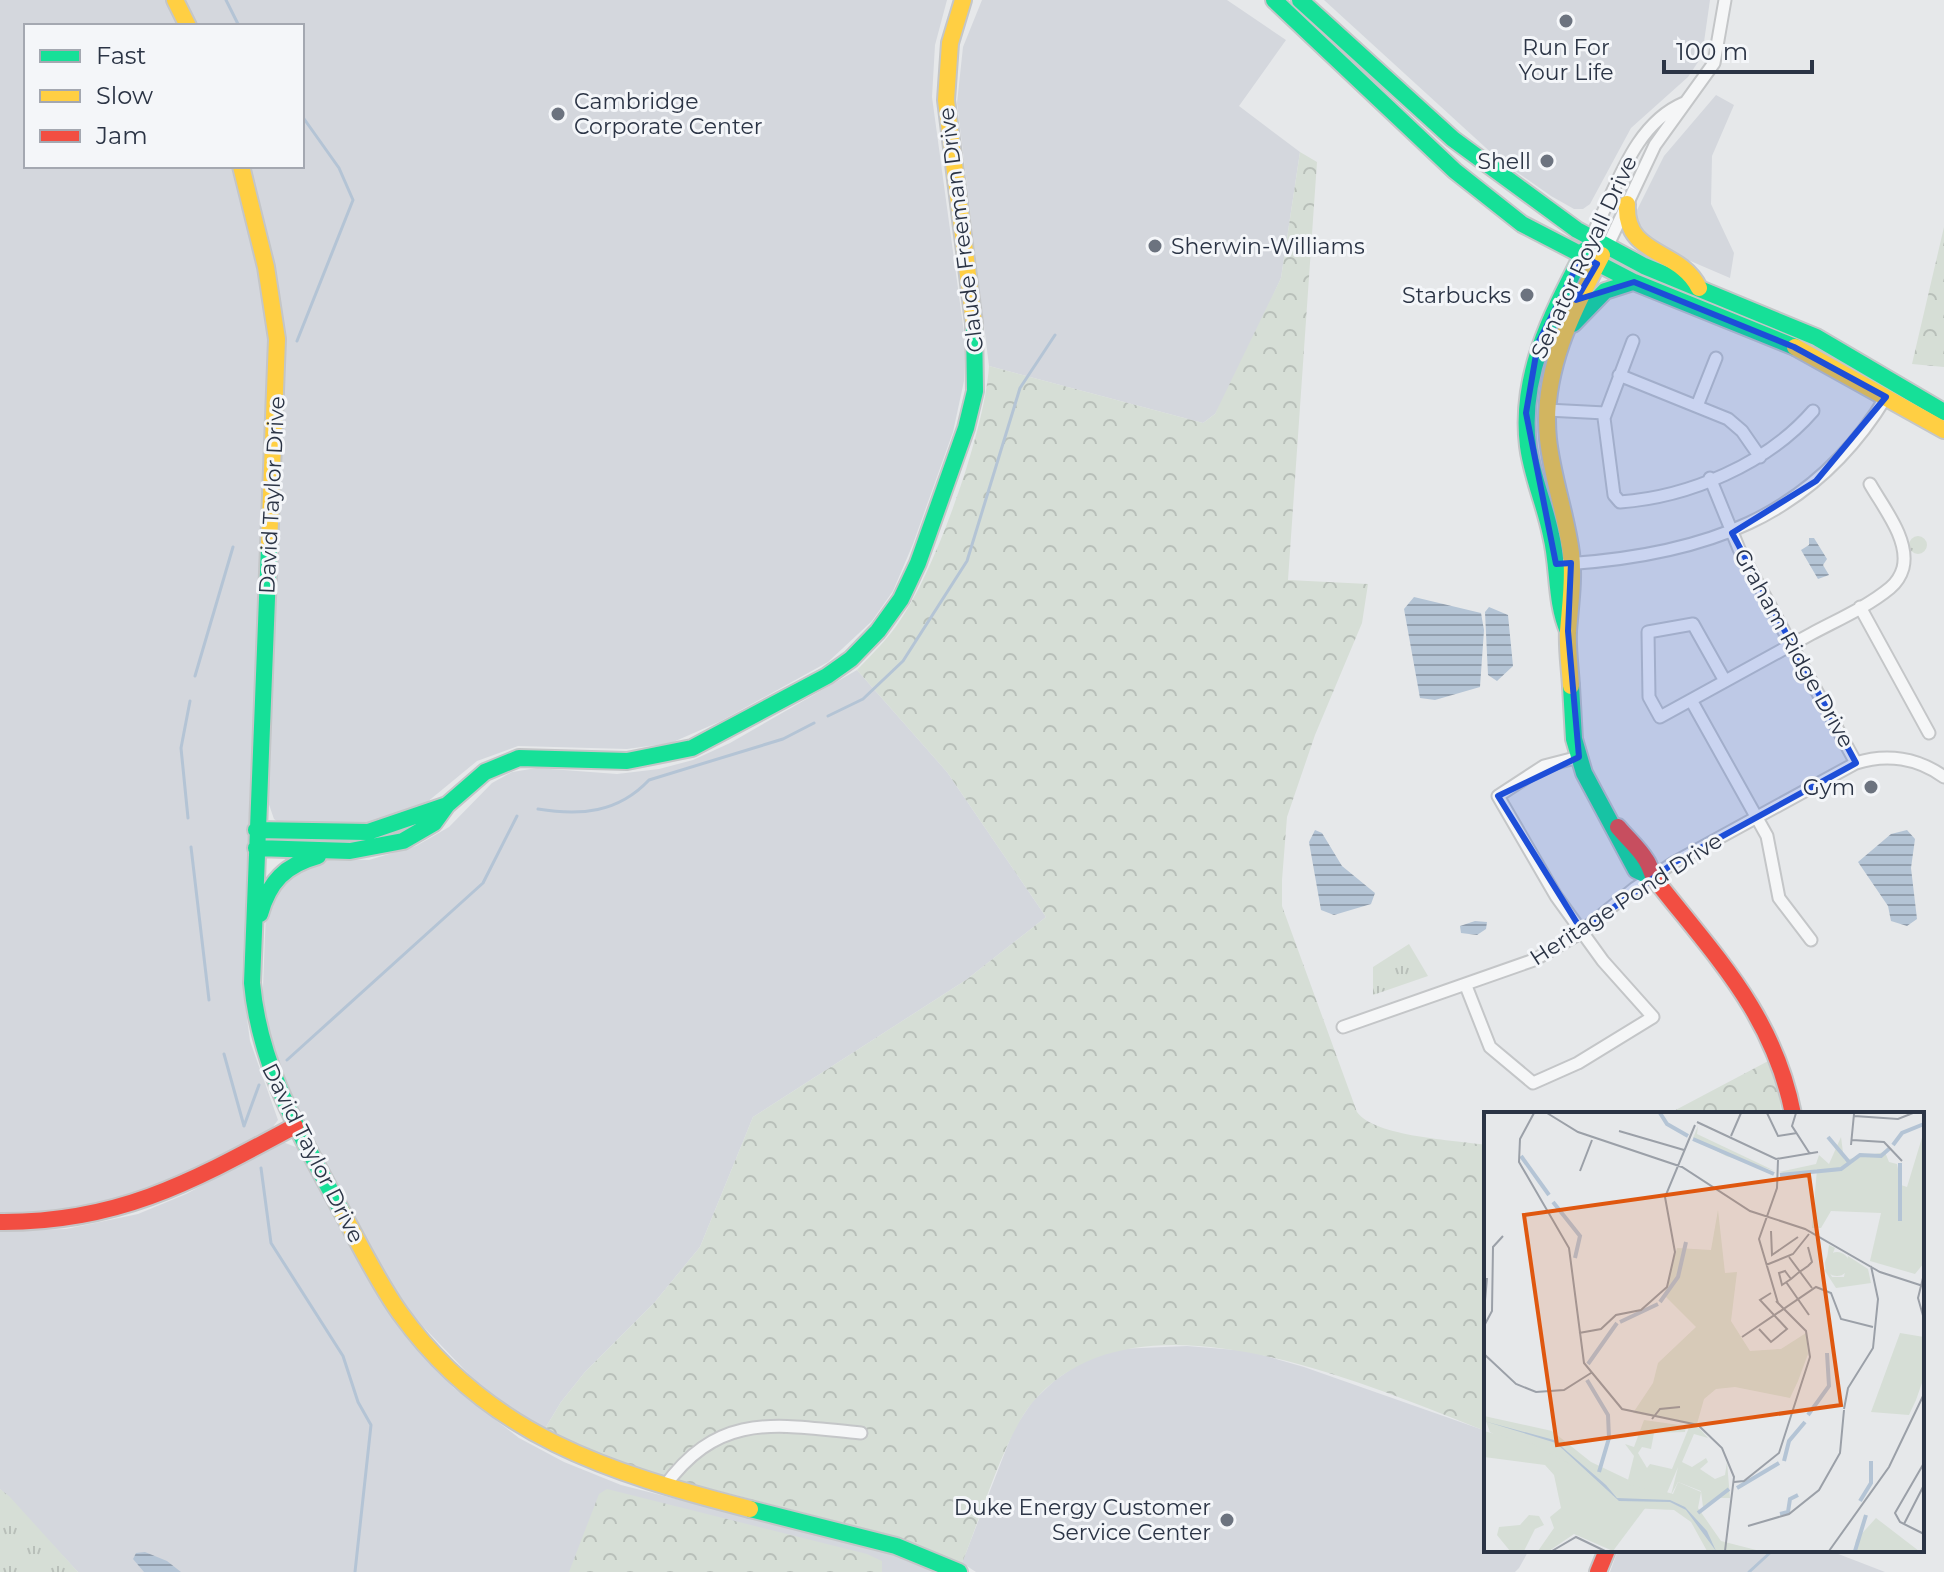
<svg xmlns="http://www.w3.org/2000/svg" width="1944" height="1572" font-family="Montserrat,sans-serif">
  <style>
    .built { fill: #d4d7dd }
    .grass { fill: url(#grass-tufts) }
    .forest { fill: url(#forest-crowns) }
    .water { fill: url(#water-rules) }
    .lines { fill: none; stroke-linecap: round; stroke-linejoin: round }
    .stream { stroke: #b4c4d5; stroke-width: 3 }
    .street-casing { stroke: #c4c6c8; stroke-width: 15 }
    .fast-casing { stroke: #c4c6c8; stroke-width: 20 }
    .slow-casing { stroke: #c4c6c8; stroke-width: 20 }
    .jam-casing { stroke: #c4c6c8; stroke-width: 20 }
    .street { stroke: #f5f6f7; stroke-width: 11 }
    .fast { stroke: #16e098; stroke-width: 16 }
    .slow { stroke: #ffcf43; stroke-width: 16 }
    .jam { stroke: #f24e42; stroke-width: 16 }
    .marked { fill: #1d4ed8; fill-opacity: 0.2; stroke: #1d4ed8; stroke-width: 6; stroke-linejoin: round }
    .poi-dot { fill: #6c737f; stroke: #f4f6f9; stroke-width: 3 }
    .labels { text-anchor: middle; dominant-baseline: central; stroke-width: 6; stroke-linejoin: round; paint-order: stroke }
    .poi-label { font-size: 22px; fill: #2b3445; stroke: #f4f6f9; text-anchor: end }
    .street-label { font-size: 22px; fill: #2b3445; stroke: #f4f6f9 }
    .inset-river { fill: none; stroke: #b4c4d5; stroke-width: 4 }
    .inset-road { fill: none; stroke: #9ba0a8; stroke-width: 2 }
    .view { fill: #df570f; fill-opacity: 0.15; stroke: #df570f; stroke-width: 4 }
    .inset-edge { fill: none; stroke: #2b3445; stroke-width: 4 }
  </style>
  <defs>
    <pattern id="grass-tufts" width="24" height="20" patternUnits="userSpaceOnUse" patternTransform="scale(2)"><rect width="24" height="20" fill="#d6ded6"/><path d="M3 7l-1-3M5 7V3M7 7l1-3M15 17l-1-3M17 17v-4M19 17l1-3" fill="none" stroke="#b8bfb9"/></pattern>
    <pattern id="forest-crowns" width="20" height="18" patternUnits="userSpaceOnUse" patternTransform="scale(2)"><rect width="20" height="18" fill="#d6ded6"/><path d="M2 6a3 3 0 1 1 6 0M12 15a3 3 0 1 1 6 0" fill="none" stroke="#b8bfb9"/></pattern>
    <pattern id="water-rules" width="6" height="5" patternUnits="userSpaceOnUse" patternTransform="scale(2)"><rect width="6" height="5" fill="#b4c4d5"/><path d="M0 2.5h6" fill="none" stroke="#93a0af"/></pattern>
  </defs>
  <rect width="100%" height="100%" fill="#e6e8ea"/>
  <path class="built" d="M0,0h166l12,26h-152v140h206l29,121 8,55 -27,638 8,61 28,79 -6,8 -125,65 -58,16 -52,6 -37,-1z
    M185,0h762l-12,45 -3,52 33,243 -1,41 -11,51 -40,112 -20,47 -21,30 -44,41 -107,59 -50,22 -44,6 -109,-3 -41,15 -51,42 -29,15 -36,8 -81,-3 -6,-4 -8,-23 20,-455 -12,-79 -24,-96h52v-140h-105z
    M982,0h245l59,40 -47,66 61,46 -19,126 -51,111 -15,25 -12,9 -214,-57 -32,-263 6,-56z
    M1324,0h386l-8,56 -14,21 -57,51 -41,76 -7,5h-9l-23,-13 -54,-38z
    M1716,95l18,10 -22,51 -1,48 23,49 -4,25 -77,-33 -19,-21 1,-10 29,-58z
    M857,670l90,102 99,145 -80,63 -213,137 -53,130 -46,56 -69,69 -24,30 -18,30 -60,-43 -71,-74 -29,-45 -98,-183 -19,-51 -4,-25 4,-99 10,-31 48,-22 45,1 47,-14 33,-19 43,-44 20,-11 25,-4 80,6 42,-5 34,-9 37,-17z
    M283,1142l15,6 74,137 30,47 52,56 65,50 45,24 57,23 264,67 53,20h-860l-78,-83v-258l66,-2 72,-15 48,-20z
    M1187,1346l61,5 56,16 182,64v119h43l-10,18 -4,4h-539l-14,-9 52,-134 18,-27 22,-21 30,-21 35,-11z
    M1618,1550h210l57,22h-275z"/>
  <path class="grass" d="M1909 545a9 9 0 1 1 18 0a9 9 0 1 1-18 0Z
    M1409,944l19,32 -55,19v-28z
    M0,1489l9,7 69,76h-78z"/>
  <path class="forest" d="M1300,152l17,10 -29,418 80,4 -6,39 -47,112 -28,82 -5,63v26l75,206c18,25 98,28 129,33v286c-120,-46 -351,-152 -454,-28 -28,34 -52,116 -70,160l-71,-28 -281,-72 -67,-31 18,-30 24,-30 69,-69 46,-56 53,-130 213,-137 80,-63 -99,-145 -90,-102c15,-16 32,-32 44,-51 36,-53 84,-189 88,-253l214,57 12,-9 66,-136z
    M1944,227v140l-32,-3z
    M1772,1059l7,22 2,33h-113z
    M607,1489l260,65 15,7v11h-313l30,-78z"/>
  <path class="water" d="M1809,538h5l13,21 -4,6 6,10 -11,4 -17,-29 8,-5z
    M1414,597l67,16 3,17 -4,57 -45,13 -15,-2 -16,-89z
    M1489,607l19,8 5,51 -16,15 -9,-6 -3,-63z
    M1315,830l7,3 20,33 33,27 -4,11 -37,11 -13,-5 -12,-68z
    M1907,830l8,9 -4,29 6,51 -10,7 -16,-5 -3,-15 -30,-44 33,-28z
    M1475,921l12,1 -1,7 -9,6 -16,-2 -1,-7z
    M145,1552l22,9 14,11h-37l-11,-13 3,-6z"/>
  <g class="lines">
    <path class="stream" d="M226,0l13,26
      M297,341l56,-141 -14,-32 -37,-52
      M195,676l38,-129
      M828,716l35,-17 40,-38 64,-100 53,-173 35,-53
      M538,809c42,7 80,4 111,-29l134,-41 31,-16
      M188,818l-7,-70 9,-47
      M191,847l18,153
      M224,1054l20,72
      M287,1060l196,-177 34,-67
      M244,1126l15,-41
      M261,1168l10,75 72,113 15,46 13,23 -16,147
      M1749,1572l24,-22"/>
    <defs>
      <path id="street" d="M1591,237c25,-46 41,-112 93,-134
        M1607,247l48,-102 59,-82 11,-63
        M1633,341l-29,77 10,77 6,7c69,-5 147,-38 193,-91
        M1619,375l109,44 14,12 18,26
        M1697,406l19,-48
        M1547,410l58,3
        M1710,478l29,71 117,214
        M1566,564c136,-9 246,-45 320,-167
        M1860,607l69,126
        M1725,681l-32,-57 -45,8 1,65 11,20c50,-27 100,-55 151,-83 26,-14 56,-27 79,-46 6,-5 11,-13 13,-20 7,-28 -20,-61 -33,-84
        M1691,700l76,136 12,62 32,42
        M1466,986l24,61 43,36 45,-20 75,-46 -50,-56 -47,-65 -58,-100 46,-30 35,-9
        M1343,1027l191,-67 43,-25 58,-47 40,-26 181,-99c31,-10 62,-5 88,14
        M664,1487c56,-77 113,-62 197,-54"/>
      <path id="fast" d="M1274,0l181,171 67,53 112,58 161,65
        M1300,0l153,139 124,91 67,36 172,71 128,75
        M1573,324l32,-33 28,-9
        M269,547l-17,436c8,87 50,154 90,229
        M1568,631c-13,-30 -9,-64 -17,-96 -6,-30 -19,-58 -23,-89 -9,-72 25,-134 57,-196
        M1571,686l3,53 10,34 52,97 17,8
        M256,830l112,2 79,-27
        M256,848l94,3 53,-10 31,-18 13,-18 38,-33 34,-14 108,3 65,-13 135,-72 24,-17 27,-28 23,-32 17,-36 48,-135 9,-37 -1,-68
        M260,914c9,-32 25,-49 58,-58
        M750,1509l146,37 63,26"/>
      <path id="slow" d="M175,0l13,26
        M963,0l-13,43 -4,57 28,223
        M241,166l25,101 11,72 -8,208
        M1627,204c-3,53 53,44 72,84
        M1795,347l149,83
        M1571,686c-1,-18 -4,-37 -3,-55 2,-26 6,-52 3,-78 -5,-38 -19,-76 -23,-114 -7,-66 24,-127 54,-184
        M342,1212c19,35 36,70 58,101 88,123 210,160 350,196"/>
      <path id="jam" d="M1618,827c9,11 21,21 28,33 5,7 5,15 11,22 60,76 117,134 136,232
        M0,1222c119,1 193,-41 295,-96
        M1598,1572l9,-22"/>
    </defs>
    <use href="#street" class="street-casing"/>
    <use href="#fast" class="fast-casing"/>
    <use href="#slow" class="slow-casing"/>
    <use href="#jam" class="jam-casing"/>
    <use href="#street" class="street"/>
    <use href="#fast" class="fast"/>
    <use href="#slow" class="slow"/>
    <use href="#jam" class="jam"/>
  </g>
  <path class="marked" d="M1582,256l15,8 -21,36 58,-18 160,65 92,50 -70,84 -84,52 124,230 -181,99 -93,69 -84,-135 81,-39 -11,-126 3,-68 -15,1 -30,-151 12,-70z"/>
  <g class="poi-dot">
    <circle cx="1566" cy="21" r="8"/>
    <circle cx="558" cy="114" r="8"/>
    <circle cx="1547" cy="161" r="8"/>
    <circle cx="1155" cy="246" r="8"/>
    <circle cx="1527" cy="295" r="8"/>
    <circle cx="1871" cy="787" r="8"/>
    <circle cx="1227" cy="1520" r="8"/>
  </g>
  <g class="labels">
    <g class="poi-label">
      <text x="1566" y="47" text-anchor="middle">Run For<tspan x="1566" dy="25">Your Life</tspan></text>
      <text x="574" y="101" text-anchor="start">Cambridge<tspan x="574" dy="25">Corporate Center</tspan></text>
      <text x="1531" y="161">Shell</text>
      <text x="1171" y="246" text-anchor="start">Sherwin-Williams</text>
      <text x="1511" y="295">Starbucks</text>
      <text x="1855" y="787">Gym</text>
      <text x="1211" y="1507">Duke Energy Customer<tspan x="1211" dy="25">Service Center</tspan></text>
    </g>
    <g class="street-label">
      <text transform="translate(961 230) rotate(-97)">Claude Freeman Drive</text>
      <text transform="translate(1584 257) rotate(-65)">Senator Royall Drive</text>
      <text transform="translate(272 495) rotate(-87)">David Taylor Drive</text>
      <text transform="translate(1794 648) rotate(61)">Graham Ridge Drive</text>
      <text transform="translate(1626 899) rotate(-33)">Heritage Pond Drive</text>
      <text transform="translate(313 1153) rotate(63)">David Taylor Drive</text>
    </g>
  </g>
  <g transform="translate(1484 1112)">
    <rect width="440" height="440" fill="#e6e8ea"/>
    <path d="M0,304l68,15 39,31 42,20 40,12 5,-12 23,10 -3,16 23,33 39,10h-53l-16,-29 -17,-12 -45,-2 -139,-76z" fill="#d6ded6"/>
    <path d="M214,14l-1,8 78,37 -49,-15 -33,-18zM440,19v132l-9,11 -45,-13 11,-48 -50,-2 -10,17h-9l5,-59 -19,7 -19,-4 37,-8 3,-9 10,9 12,-27 3,23 41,-8 4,10 8,2 4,21 6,2zM234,98l7,63 12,-1 -6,49 19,30 31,-2 25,-16 2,21 -10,27 -8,17 -55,-11 -19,2 -12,10 -7,25 -64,-11 20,-30 5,-20 38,-36 -32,-32 13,-47 34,2zM345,133l6,3 -8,19 5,10h12l4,-21 20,13 3,14 -35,5 -11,-17zM416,221l24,4v40l-8,23 -7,15 -38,-3zM160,308l42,6 -1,6 -31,1 -3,16 -9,-2 -4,6 9,15 3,-4 22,5 18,-44 9,3 9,10 -14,-4 -12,28 10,5 14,-9 2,4 -8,7 15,10 10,-4 2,-13 3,36h-13l-14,9 -2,-16 -23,-9 -7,13 7,-28 -12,28 -39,-11 7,-28 -9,-12 9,3zM0,319l49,13 50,27 36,30 28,2 -1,4 -33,44 -39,-17 -25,17h-11l16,-23 -4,-11 11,-9 -7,-33 -9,-10 -61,-8zM45,403l10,1 5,9 -9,4 -11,22h-14l-13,-16 2,-8 21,-2zM392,406l43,33h-65l2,-11z" fill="#d6ded6"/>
    <path d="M341 152a12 12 0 1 1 24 0a12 12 0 1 1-24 0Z" fill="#d6ded6"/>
    <path d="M0,309l70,19 52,45 11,13 53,2 15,7 22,24 9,20 -30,-41 -16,-8 -51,-1 -63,-58z" fill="#b4c4d5"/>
    <path class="inset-river" d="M176,1l7,11 21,12M344,25l21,25M209,27l81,35M409,33l9,-12 22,-9M37,44l28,39M416,51v58M296,63l61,-6 19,-14 21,1 9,-8M69,90l27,34 -5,22M176,190l18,-25 8,-35M136,210l38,-18M104,252l29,-41M103,268l21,35 1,23 -10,34M324,303l21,-29 -2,-33M300,349l5,-20 16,-19M253,376l42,-25M376,389l11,-18v-22M214,401l31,-24M296,402l8,-2 2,-13 8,-4M371,439l11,-36"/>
    <path class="inset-road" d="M50,1l-14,26 -1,23 50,86 15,115 38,46 76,16 24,23 12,29 -9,74M63,1l31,19 104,35 68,44 55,18 75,43 43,14M283,1l11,23 19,-3M312,1l-4,13 18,28M370,4l44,3 15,-6M213,10l79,37 42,-7M135,19l65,19M247,24l10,-23M368,28l32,2 18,19M367,33l3,-31M96,59l12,-31M287,119l1,24 26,-18M305,145l23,31M282,153l27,-11 16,-20M440,162l-6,24 6,21M307,167l-6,-8 -6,2 3,12 9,-6 7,-6 10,-7 4,-4 -4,-15M302,170l23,33M294,191l-19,-64 18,-51 1,-28M0,200l3,-34M0,214l8,-15 1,-64 10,-11M275,217l12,13 16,-13 -27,-29 11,-7M95,221l22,-4 15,-14 25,-5 26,-23 8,-35 -10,-55 30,-72M258,225l74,-50 15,6 10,26 32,8M0,242l32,30 20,8 28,-2 27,-17M360,297l4,-21 25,-40 5,-49 -7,-33M168,307l8,-10 20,-2M440,351l-29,50 5,9 24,12M250,370l10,-1 35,-28 31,-96 -4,-26 -30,-30M420,412l20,-39M264,414l41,-12 30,-24 21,-37 4,-43M68,439l24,-14 29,14M345,439l60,-84 35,-73"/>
    <path class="view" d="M325,63l32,230 -284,40 -33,-230z"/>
    <rect width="440" height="440" class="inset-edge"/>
  </g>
  <rect x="24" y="24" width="280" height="144" fill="#f4f6f9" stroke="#a4a8b1" stroke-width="2"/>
  <rect x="40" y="50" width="40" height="12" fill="#16e098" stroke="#a4a8b1" stroke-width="2"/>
  <text x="96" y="64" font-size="24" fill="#2b3445">Fast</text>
  <rect x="40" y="90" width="40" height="12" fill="#ffcf43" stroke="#a4a8b1" stroke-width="2"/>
  <text x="96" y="104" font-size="24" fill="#2b3445">Slow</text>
  <rect x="40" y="130" width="40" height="12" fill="#f24e42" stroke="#a4a8b1" stroke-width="2"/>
  <text x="96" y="144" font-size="24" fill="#2b3445">Jam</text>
  <path d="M1664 60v12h148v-12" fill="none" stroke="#2b3445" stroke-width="4"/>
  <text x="1676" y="60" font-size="24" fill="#2b3445" stroke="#f4f6f9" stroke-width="6" paint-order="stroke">100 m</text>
</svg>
